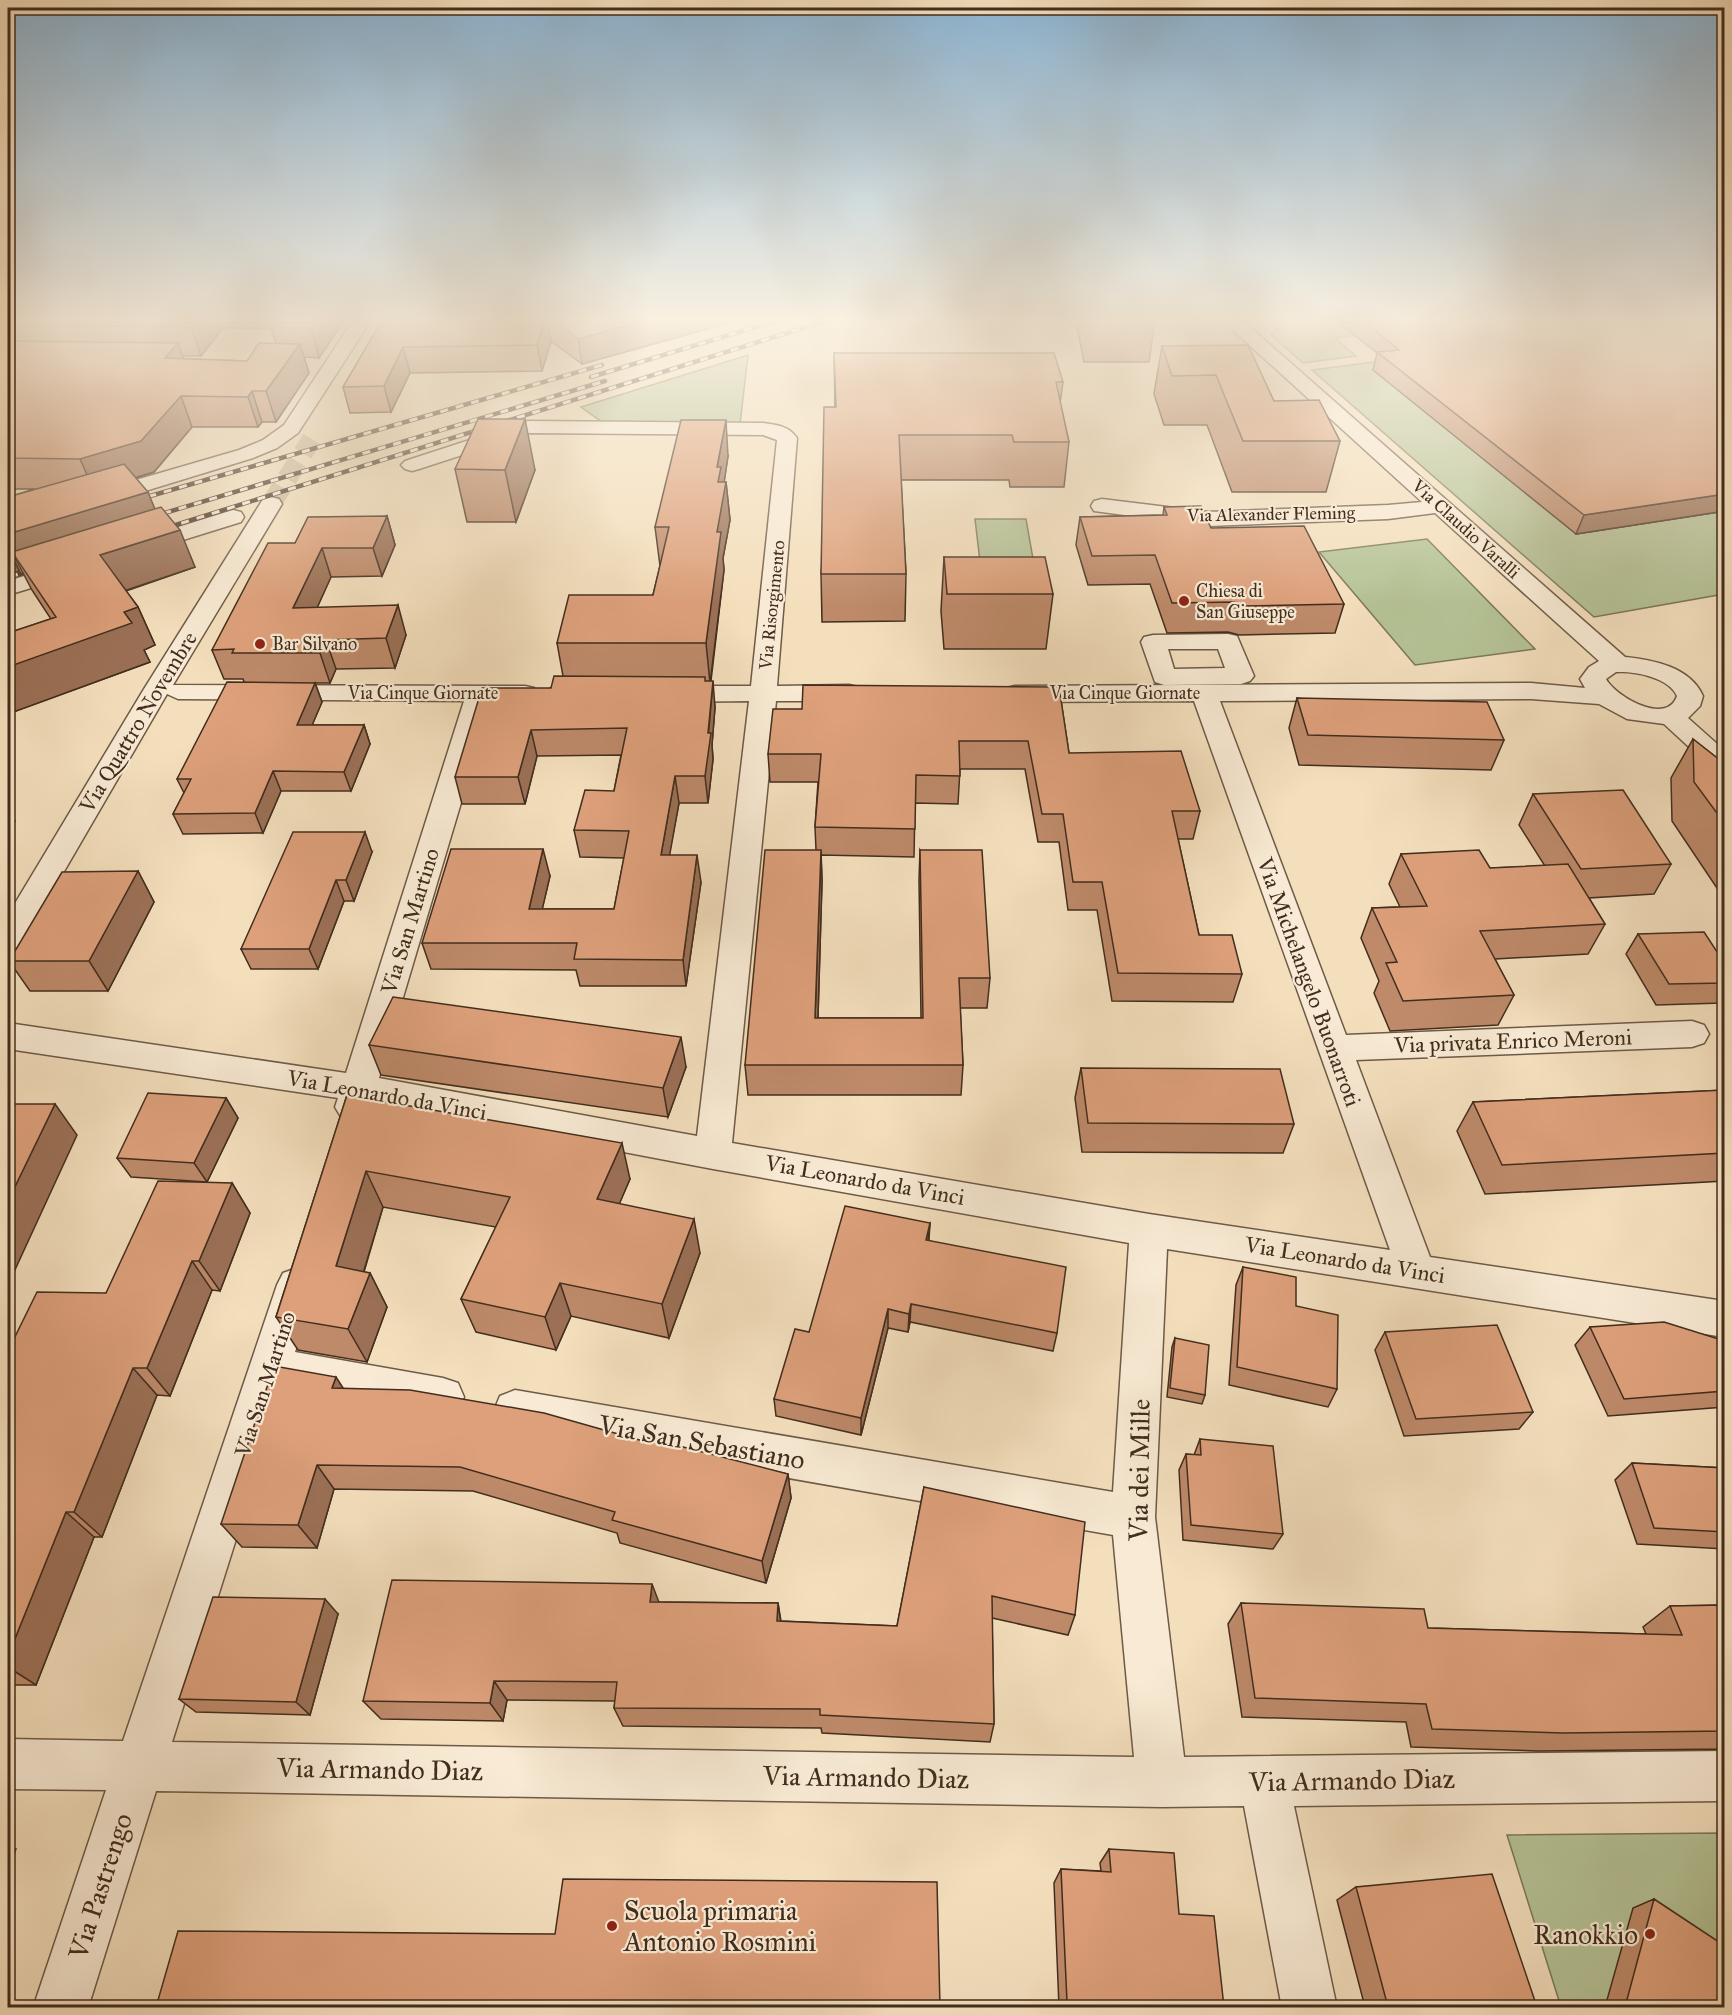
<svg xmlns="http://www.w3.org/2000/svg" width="1732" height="2015" font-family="'IM FELL Great Primer',serif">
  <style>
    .green { fill: #b5c396; stroke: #7c785a; stroke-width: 1.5 }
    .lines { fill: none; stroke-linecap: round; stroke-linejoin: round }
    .minor-tunnel { stroke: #d0bb9d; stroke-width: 20; stroke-dasharray: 20 10; stroke-linecap: butt }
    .minor-casing { stroke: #6e5a46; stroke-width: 3 }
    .minor { fill: #f8ead4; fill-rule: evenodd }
    .rail-far1-casing { stroke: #422d1e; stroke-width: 4.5 }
    .rail-casing { stroke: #422d1e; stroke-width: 5 }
    .rail-far1 { stroke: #f8ead4; stroke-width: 3; stroke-dasharray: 8; stroke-linecap: butt }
    .rail { stroke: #f8ead4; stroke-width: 4; stroke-dasharray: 10; stroke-linecap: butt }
    .wall { fill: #be8a6a; stroke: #422d1e; stroke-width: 1.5; fill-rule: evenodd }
    .shaded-wall { fill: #9b7056; stroke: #422d1e; stroke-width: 1.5 }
    .building { fill: #dda07b; stroke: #422d1e; stroke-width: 1.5 }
    .poi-dot { fill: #8f2418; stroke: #f8ead4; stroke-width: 2 }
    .labels { text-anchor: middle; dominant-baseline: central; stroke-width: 4.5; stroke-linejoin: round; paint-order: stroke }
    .far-street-label { font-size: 18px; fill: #422d1e; stroke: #f8ead4 }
    .far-poi-label { font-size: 18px; fill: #422d1e; stroke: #f8ead4; text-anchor: start }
    .street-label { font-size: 22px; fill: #422d1e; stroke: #f8ead4 }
    .near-street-label { font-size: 27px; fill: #422d1e; stroke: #f8ead4 }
    .near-poi-label { font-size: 27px; fill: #422d1e; stroke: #f8ead4; text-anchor: start }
  </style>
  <rect width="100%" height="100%" fill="#f4dfbd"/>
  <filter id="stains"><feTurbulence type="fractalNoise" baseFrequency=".00333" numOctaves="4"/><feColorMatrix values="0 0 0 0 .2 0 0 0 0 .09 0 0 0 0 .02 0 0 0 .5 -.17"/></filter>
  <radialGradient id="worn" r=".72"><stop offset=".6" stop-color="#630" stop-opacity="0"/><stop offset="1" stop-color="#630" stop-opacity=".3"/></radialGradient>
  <path class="green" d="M1272,322h66l10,8 48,1 -61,7 21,18 -53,7 -32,-28 7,-7z
    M748,355l-8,69 -138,-2 -21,-15z
    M1428,355l-55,15 65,52 33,-4 105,116 148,-23v83l-130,23 -282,-247z
    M975,519h51l9,51h-54z
    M1427,539l108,110 -120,16 -96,-113z
    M1724,1833v174h-163l-54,-172z"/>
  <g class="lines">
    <path class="minor-tunnel" d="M271,504l41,-65"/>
    <defs>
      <path id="minor" d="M352,322h18l-72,111 -21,15 -24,10 -173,53 -53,12h-19v-14h19l40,-9 172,-50 24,-10 21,-15z
        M1224,322h20l381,335c29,3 65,10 78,39l-3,10 -12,12 36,32v22l-10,-2 -50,-46 -37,-5 -28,-15 -68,-5 -311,2 126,334 346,-14 12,4 5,9 -5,9 -12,4 -336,13 74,197 294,44v36l-557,-88 -12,268 29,240 540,-6v50l-430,5 43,202h-55l-38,-202 -82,1 -1006,-16 -68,217h-55l73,-218 -98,-1v-50l115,2 154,-456 6,-12 14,-5 14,5 6,12 -22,67 148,26 15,5 6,14 -6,14 -15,5 -159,-29 -112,355 962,15 -21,-222 -598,-105 -15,-6 -6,-14 6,-14 15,-6 598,102 16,-249 -416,-74 -342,-65 -6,13 -12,4 -12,-4 -6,-10 3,-9 -330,-49v-26l338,50 118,-372 -286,-2 -11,-5 -148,255 -11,3v-37l136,-226 116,-185 3,-5 8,-2 8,2 3,5 -109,181 352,1 9,2 4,6 -4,6 -9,2h-34l-112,376 318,58 52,-435 -79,1 -9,-2 -4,-6 4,-6 9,-2h81l26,-246 -14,-5 -233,-2 -111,36 -7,2 -7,-2 -4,-4 4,-4 123,-40 235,2c14,2 26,3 34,15l-20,248 72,-1 9,2 4,6 -4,6 -9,2h-73l-44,442 417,71 241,36 -196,-549 -179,1 -9,-2 -4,-6 4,-6 9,-2 516,-3 54,5 -5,-9 9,-12 10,-6 -164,-148 -47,6 -180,7 -114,-15 -3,-5 3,-5 8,-2 106,13 180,-7 34,-3zM1616,672c18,-1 53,5 61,24 -10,30 -61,1 -71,-17z
        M233,510l8,2 3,5 -3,5 -103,32 -8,-2 -3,-5 3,-5z
        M69,562l8,2 4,5 -4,5 -69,21v-14z
        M1228,634l9,2 17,40 -4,5 -9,3 -77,1 -9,-3 -14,-40 3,-5 9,-2zM1168,649h50l7,19 -51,1z"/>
    </defs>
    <use href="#minor" class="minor-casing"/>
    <use href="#minor" class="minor"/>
    <defs>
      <path id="rail-far1" d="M591,377l181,-55
        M133,501l469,-136
        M148,518l457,-137
        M166,528l656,-206"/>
      <path id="rail" d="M161,530l10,-3
        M8,577l27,-8"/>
    </defs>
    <use href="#rail-far1" class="rail-far1-casing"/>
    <use href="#rail" class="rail-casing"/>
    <use href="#rail-far1" class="rail-far1"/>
    <use href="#rail" class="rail"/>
  </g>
  <path class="wall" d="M8,322h335l-24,36 -15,-1 5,16 -33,49h-14l-4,5h-66l-38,45 -18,6 19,31 40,58 -69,24 12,16 17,38 -11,5 6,12 -142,52v-81l43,-14 -19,-29 -9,-17 -2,1 -2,-3 -11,3v-77l27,-8h-27zM223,328h48l5,15 -29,18 -63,-2 -1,-3h18z
    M381,322h351l-150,42 -31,-23 -9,30 -132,2 -19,39 -41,1 -7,-26z
    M1076,322h79l-6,40h-65z
    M1338,322h387v189l-149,23 -203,-164 4,-17z
    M1162,346l112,55 66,40 -14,51h-94l-25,-67h-43l-10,-31z
    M834,353l229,29 -3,22 9,38 -5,45h-54l-1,-7h-108l5,94 -1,47 -83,1 -1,-48 14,-167z
    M728,456l-4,26h2l4,38 -7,38 1,12 -13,111 4,26 -3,38 1,14 -5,44h-29l-10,52 32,27 -15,104h-106l-4,-16 -145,-1 -9,-26 128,-67 -8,33h72l10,-51 -44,-1 -6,-27 40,-39 7,-36 -84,1 -12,48h-63l-7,-27 108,-101 -6,-33 96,-48 7,-29 -5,-39z
    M455,469l80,1 -19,52h-49z
    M1164,507l47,21 133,76 -9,29 -96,2 -11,-3 -61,1 -17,-49 -62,1 -12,-40 4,-28 83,-2z
    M387,516l8,29 -13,31 -51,1 -14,30 89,28 -11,33 -59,1 -6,14h-15l7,19 -10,23h52l6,19 -19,47h-70l-18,42 -80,1 -10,-20 11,-21 -7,-14 67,-97 -1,-3h-19l-12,-29 83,-107z
    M944,557l109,37 -7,55h-102l-3,-38z
    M1059,687l10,66 131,58 -7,28h-15l21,96 43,39 -9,28 -121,-1 -15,-91h-29l-9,-68h-21l-13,-73h-65l-2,35 -43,-1 -1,54 -93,-2 1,26 -4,137h103l-2,-138 1,-30 70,128 -3,30h-27l3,57 -2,30h-213l-3,-30 71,-215 -1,-23 3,-45h-48l-2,-28 34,-45z
    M1297,698l207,42 -13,30 -192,-5 -10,-37z
    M1693,739l32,25v136l-53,-79 -1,-43z
    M1533,794l138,70 -17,30 -65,4 16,26 -17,30 -93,5 19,36 -16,30 -108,6 -16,-38 5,-12 -18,-43 11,-30 28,-1 -11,-23 12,-30 89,14 55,-2 -26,-41z
    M372,852l-18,49h-10l-26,68h-67l-10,-20z
    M138,871l16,31 -46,89h-78l-21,-30z
    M1638,934l87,30v35l-3,4 -66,2 -30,-51z
    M369,1045l317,22 -18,50 -287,-42z
    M1081,1068l213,56 -11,29 -201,-1 -7,-54z
    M1725,1090v91l-240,13 -28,-63 16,-29z
    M347,1095l283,84 -11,25 81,49 -31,85 -98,-22 -15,34 -80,-18 -15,-33 35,-72 -113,-20 -19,65 6,1 17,34 -20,55 -69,-12 -22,-33z
    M226,1098l12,20 -31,64 -76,-5 -14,-19z
    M232,1183l18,30 -30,78 -8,-1 -42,106 -13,-1 -55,142h-8l-58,148h-28v-334l98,-58z
    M930,1223l-1,17 128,93 -4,18 -143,-29 -2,10 -20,-4 -27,107 -85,-19 -2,-17 35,-67z
    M1243,1267l53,39 41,83 -9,18 -99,-22 7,-100z
    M1590,1327l135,14v66l-117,9 -33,-71z
    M1385,1332l148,80 -14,17 -115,7 -29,-86z
    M1175,1338l30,57 -3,9 -35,-7 5,-50z
    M344,1389l299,52 145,33 3,24 -25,85 -146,-40 -3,-10 -144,-42 -139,-2 -17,59 -75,-1 -21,-23z
    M1200,1439l83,95 -10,15 -90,-9 -4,-70 7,-16 8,1z
    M1632,1463l93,5v81l-88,-5 -22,-64z
    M924,1487l151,128 -7,20 -76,-17 2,106 -4,18 -168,-9 -1,-5 -198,-2 -9,-18 1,-7 -108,-1 -4,21 -122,-2 -18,-18 295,-99 120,1 3,18 116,5z
    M1241,1603l187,25 218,6 -3,-7 27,-21 55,-1v146l-1,-2 -186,2 -127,-4 -5,-25 -164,-5 -14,-93z
    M338,1614l-28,101 -114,-3 -17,-13z
    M1109,1849l70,65 45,93h-165l-5,-124 7,-14 40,2 -1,-8z
    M1356,1887l181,120h-172l-28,-107z
    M1654,1899l71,108h-120l28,-99z"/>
  <path class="shaded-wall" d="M195,322h26l2,6 -22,28 -10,-29z
    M315,322h28l-24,36 -8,-30z
    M544,322h3l4,19 -9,30 -5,-26z
    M639,322h93l-150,42 -4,-25z
    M178,343l11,29 -24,-14z
    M300,344l9,29 -33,49 -10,-31z
    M403,347l7,26 -19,39 -7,-26z
    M252,391l10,31 -4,5 -10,-30z
    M181,396l11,31 -38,45 -60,18 -14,-31z
    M525,419l10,51 -19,52 -11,-52z
    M726,420l2,36 -5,34 3,-8 4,38 -7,38 1,12 -14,113 -4,-40 11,-111v-65z
    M148,492l15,37 -151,23 11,21 -2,1 -13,-26v-14z
    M1725,494v17l-149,23 8,-19z
    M387,516l8,29 -13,31 -9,-28z
    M180,530l15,37 -77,26 -18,-38z
    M322,548l9,29 -27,60 -11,-29z
    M8,549l11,22 -11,3z
    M398,605l8,30 -11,33 -9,-30z
    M138,607l17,38 -11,5 6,12 -142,52v-47l116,-55z
    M326,640l10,29 -6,14 -10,-30z
    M713,681l2,26 -3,38 1,14 -5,44 -3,-27z
    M315,683l7,19 -18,42 -7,-19z
    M364,725l6,19 -19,47 -7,-19z
    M531,730l6,26 -12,48 -7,-27z
    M273,771l8,20 -18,42 -8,-20z
    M675,776l4,27 -14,78 -4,-26z
    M8,806l7,15 -7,2z
    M365,832l7,20 -18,49 -8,-21z
    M543,849l7,27 -14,60 -7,-27z
    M821,850l1,31 -5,167 -2,-30z
    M697,855l4,27 -15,104 -3,-26z
    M138,871l16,31 -46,89 -19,-30z
    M336,880l8,21 -26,68 -9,-20z
    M681,1037l5,30 -18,50 -5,-29z
    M226,1098l12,20 -31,64 -13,-19z
    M55,1104l22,31 -69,150v-84z
    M622,1143l8,36 -24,56 -9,-36z
    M366,1171l17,36 -28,93 -19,-34z
    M232,1183l18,30 -30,78 -21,-30z
    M694,1219l6,34 -31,85 -7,-34z
    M930,1223l-2,19 -2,-2z
    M192,1261l20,29 -42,106 -23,-28z
    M370,1273l17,34 -20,55 -19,-33z
    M560,1283l11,33 -15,34 -11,-33z
    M911,1304l-1,18 -2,10 1,-18z
    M888,1309v19l-27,107v-17z
    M133,1368l24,27 -55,142 -28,-25z
    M336,1377l16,25 -20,-14z
    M317,1465l17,24 -17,59 -19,-23z
    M788,1474l3,24 -25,85 -4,-22z
    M66,1512l28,25 -58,148 -28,-18v-11z
    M652,1584l8,21 -10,-3z
    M325,1599l13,15 -28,101 -14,-13z
    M778,1603l3,21 -4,-3z
    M494,1681l13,19 -4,21 -13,-18z
    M8,1845l8,4 -8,23z"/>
  <path class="building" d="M8,322h187l-4,5 -183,-2z
    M275,322h40l-4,6h-40z
    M381,322h163l-7,23 -134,2 -19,39 -41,1z
    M555,322h84l-61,17z
    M1364,322h361v172l-141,21 -207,-163 22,-2z
    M8,341l170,2 -13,15 82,3 12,-18 41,1 -34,47h-14l-4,6 -67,-1 -40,45 -61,18 -72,-1z
    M1248,345l26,56 45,-1 21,41h-97l-27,-66 -44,1 -10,-30z
    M834,353h220l9,29h-7l13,60h-55l-2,-7h-113l7,139h-85l3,-167h12z
    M478,419h47l-20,51 -50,-1z
    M681,420h45l-9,47h4l-3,15h8l-9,50h4l-15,111h-149l12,-48h84l16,-68h-14z
    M124,464l24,28 -140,42v-37z
    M1201,506l10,22 93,-2 40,78 -98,2 -11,-4 -63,1 -17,-48 -63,1 -12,-39 87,-2 -3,-8z
    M161,507l19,23 -80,25 38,52 -14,5 8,11 -124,44v-34l48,-16 -44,-65z
    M387,516l-14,32h-51l-29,60 105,-3 -12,33 -60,2 -6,13h-88l2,-4 -22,1 56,-107h27l13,-26z
    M944,557h101l8,37h-106z
    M554,676l151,1v4h8l-5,52h3l-6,43h-30l-14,79h36l-14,105 -109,-1 3,-16h-155l29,-94h92l-14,60h85l15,-78 -55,-1 11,-40 29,1 13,-63 -96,2 -13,47h-63l27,-89h69z
    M227,682l88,1 -18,42h67l-20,47 -71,-1 -18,42 -82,1 18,-35h-14z
    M803,685l256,2 10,66 112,-2 19,60h-28l27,124h33l10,39 -124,-1 -16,-91h-29l-10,-68h-21l-14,-73h-69l1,35 -44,-1 -1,54 -100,-2 6,-73h-53l5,-45h29z
    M1297,698l190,4 17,38 -196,-5z
    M1693,739l32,25v60l-31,-42z
    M1623,790l48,74 -90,5 -48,-75z
    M293,832h72l-19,48h-10l-27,69h-68z
    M765,850h56l-6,168h108l-3,-168h62l8,128h-31l4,87h-218z
    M1479,850l11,18 78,-4 37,60 -125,7 34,64 -111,6 -17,-38 11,-1 -25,-54 55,-2 -26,-52z
    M138,871l-49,90h-80l53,-89z
    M1704,932l21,32v19l-56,1 -31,-50z
    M393,997l288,40 -18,51 -294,-43z
    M1081,1068l199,1 14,55 -206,-1z
    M1725,1090v63l-223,12 -29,-63z
    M148,1093l78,5 -32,65 -77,-5z
    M347,1095l275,48 -25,56 97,20 -32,85 -102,-21 -15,34 -84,-18 49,-102 -144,-26 -30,95 34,7 -22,56 -72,-12z
    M8,1104h47l-47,97z
    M158,1181l74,2 -33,78h-7l-45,107h-14l-59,144h-8l-58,144v-305l29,-59 69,1z
    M845,1206l85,17 -4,17 140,27 -9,66 -146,-29 -2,10 -21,-5 -27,109 -87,-19 21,-70 14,3z
    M1243,1267l53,10v29l42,9 -1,74 -100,-22z
    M1664,1322l61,19v50l-101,8 -34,-72z
    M1497,1325l36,87 -117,7 -31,-87z
    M1175,1338l34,7 -4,50 -35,-7z
    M274,1366l62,11 -4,11 78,2 134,23 99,28 1,-4 144,37 -26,87 -150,-41 3,-8 -155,-45 -143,-2 -19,60 -77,-1z
    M1200,1439l73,7 10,88 -92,-9 -5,-71 15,1z
    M1632,1463l93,5v64l-71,-4z
    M924,1487l161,35 -10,93 -83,-19 2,128 -174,-9v-6l-206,-1 3,-26 -123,-1 -4,22 -127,-2 29,-121 260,4 -2,18 128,1 -1,18 120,5z
    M213,1597l112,2 -29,103 -117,-3z
    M1241,1603l183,6 4,19 254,7 -12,-29 55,-1v126l-162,2 -131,-4 -6,-25 -171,-6z
    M1109,1849l65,4 5,61 35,2 10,91h-117v-3l-40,-2 -6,-133 50,3z
    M1492,1874l45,133h-149l-32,-120z
    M563,1879l374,3 3,125h-784l22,-76 377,3z
    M1654,1899l71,47v61h-100z"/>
  <linearGradient id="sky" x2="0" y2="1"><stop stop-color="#8cb6d6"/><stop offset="0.53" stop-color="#faf1e1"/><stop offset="1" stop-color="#faf1e1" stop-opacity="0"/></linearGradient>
  <rect width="1732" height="604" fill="url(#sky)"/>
  <g class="poi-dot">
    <circle cx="1184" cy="601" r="6"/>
    <circle cx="260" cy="644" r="6"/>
    <circle cx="612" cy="1926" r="6"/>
    <circle cx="1650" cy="1934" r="6"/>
  </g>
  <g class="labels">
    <g class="far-street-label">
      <text transform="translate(1271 514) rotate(-1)">Via Alexander Fleming</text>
      <text transform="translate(1466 529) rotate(42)">Via Claudio Varalli</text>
      <text transform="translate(772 605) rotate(-84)">Via Risorgimento</text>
      <text x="423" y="693">Via Cinque Giornate</text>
      <text x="1125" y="693">Via Cinque Giornate</text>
    </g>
    <g class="far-poi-label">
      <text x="1196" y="591">Chiesa di<tspan x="1196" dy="21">San Giuseppe</tspan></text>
      <text x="272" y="644">Bar Silvano</text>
    </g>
    <g class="street-label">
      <text transform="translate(138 722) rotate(-59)">Via Quattro Novembre</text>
      <text transform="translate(410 921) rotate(-73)">Via San Martino</text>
      <text transform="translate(1309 982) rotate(70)">Via Michelangelo Buonarroti</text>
      <text transform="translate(1513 1041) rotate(-2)">Via privata Enrico Meroni</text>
      <text transform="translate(387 1095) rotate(10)">Via Leonardo da Vinci</text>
      <text transform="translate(865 1180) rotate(10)">Via Leonardo da Vinci</text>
      <text transform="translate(1345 1260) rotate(9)">Via Leonardo da Vinci</text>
      <text transform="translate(265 1384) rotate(-72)">Via San Martino</text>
    </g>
    <g class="near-street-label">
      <text transform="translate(702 1442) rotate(10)">Via San Sebastiano</text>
      <text transform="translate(1139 1470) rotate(-89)">Via dei Mille</text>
      <text transform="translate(380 1769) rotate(1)">Via Armando Diaz</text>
      <text transform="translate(866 1777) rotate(1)">Via Armando Diaz</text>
      <text transform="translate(1352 1780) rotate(-1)">Via Armando Diaz</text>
      <text transform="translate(100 1886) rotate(-72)">Via Pastrengo</text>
    </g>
    <g class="near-poi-label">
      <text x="624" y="1910">Scuola primaria<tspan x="624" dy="31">Antonio Rosmini</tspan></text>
      <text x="1638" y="1934" text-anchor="end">Ranokkio</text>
    </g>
  </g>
  <rect width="1732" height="2015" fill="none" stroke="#f4dfbd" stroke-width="30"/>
  <rect x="9" y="9" width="1714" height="1997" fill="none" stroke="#422d1e" stroke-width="3"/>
  <rect x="15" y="15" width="1702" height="1985" fill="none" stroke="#422d1e" stroke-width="1.5"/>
  <rect width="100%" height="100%" filter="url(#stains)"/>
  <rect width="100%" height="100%" fill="url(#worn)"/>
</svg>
